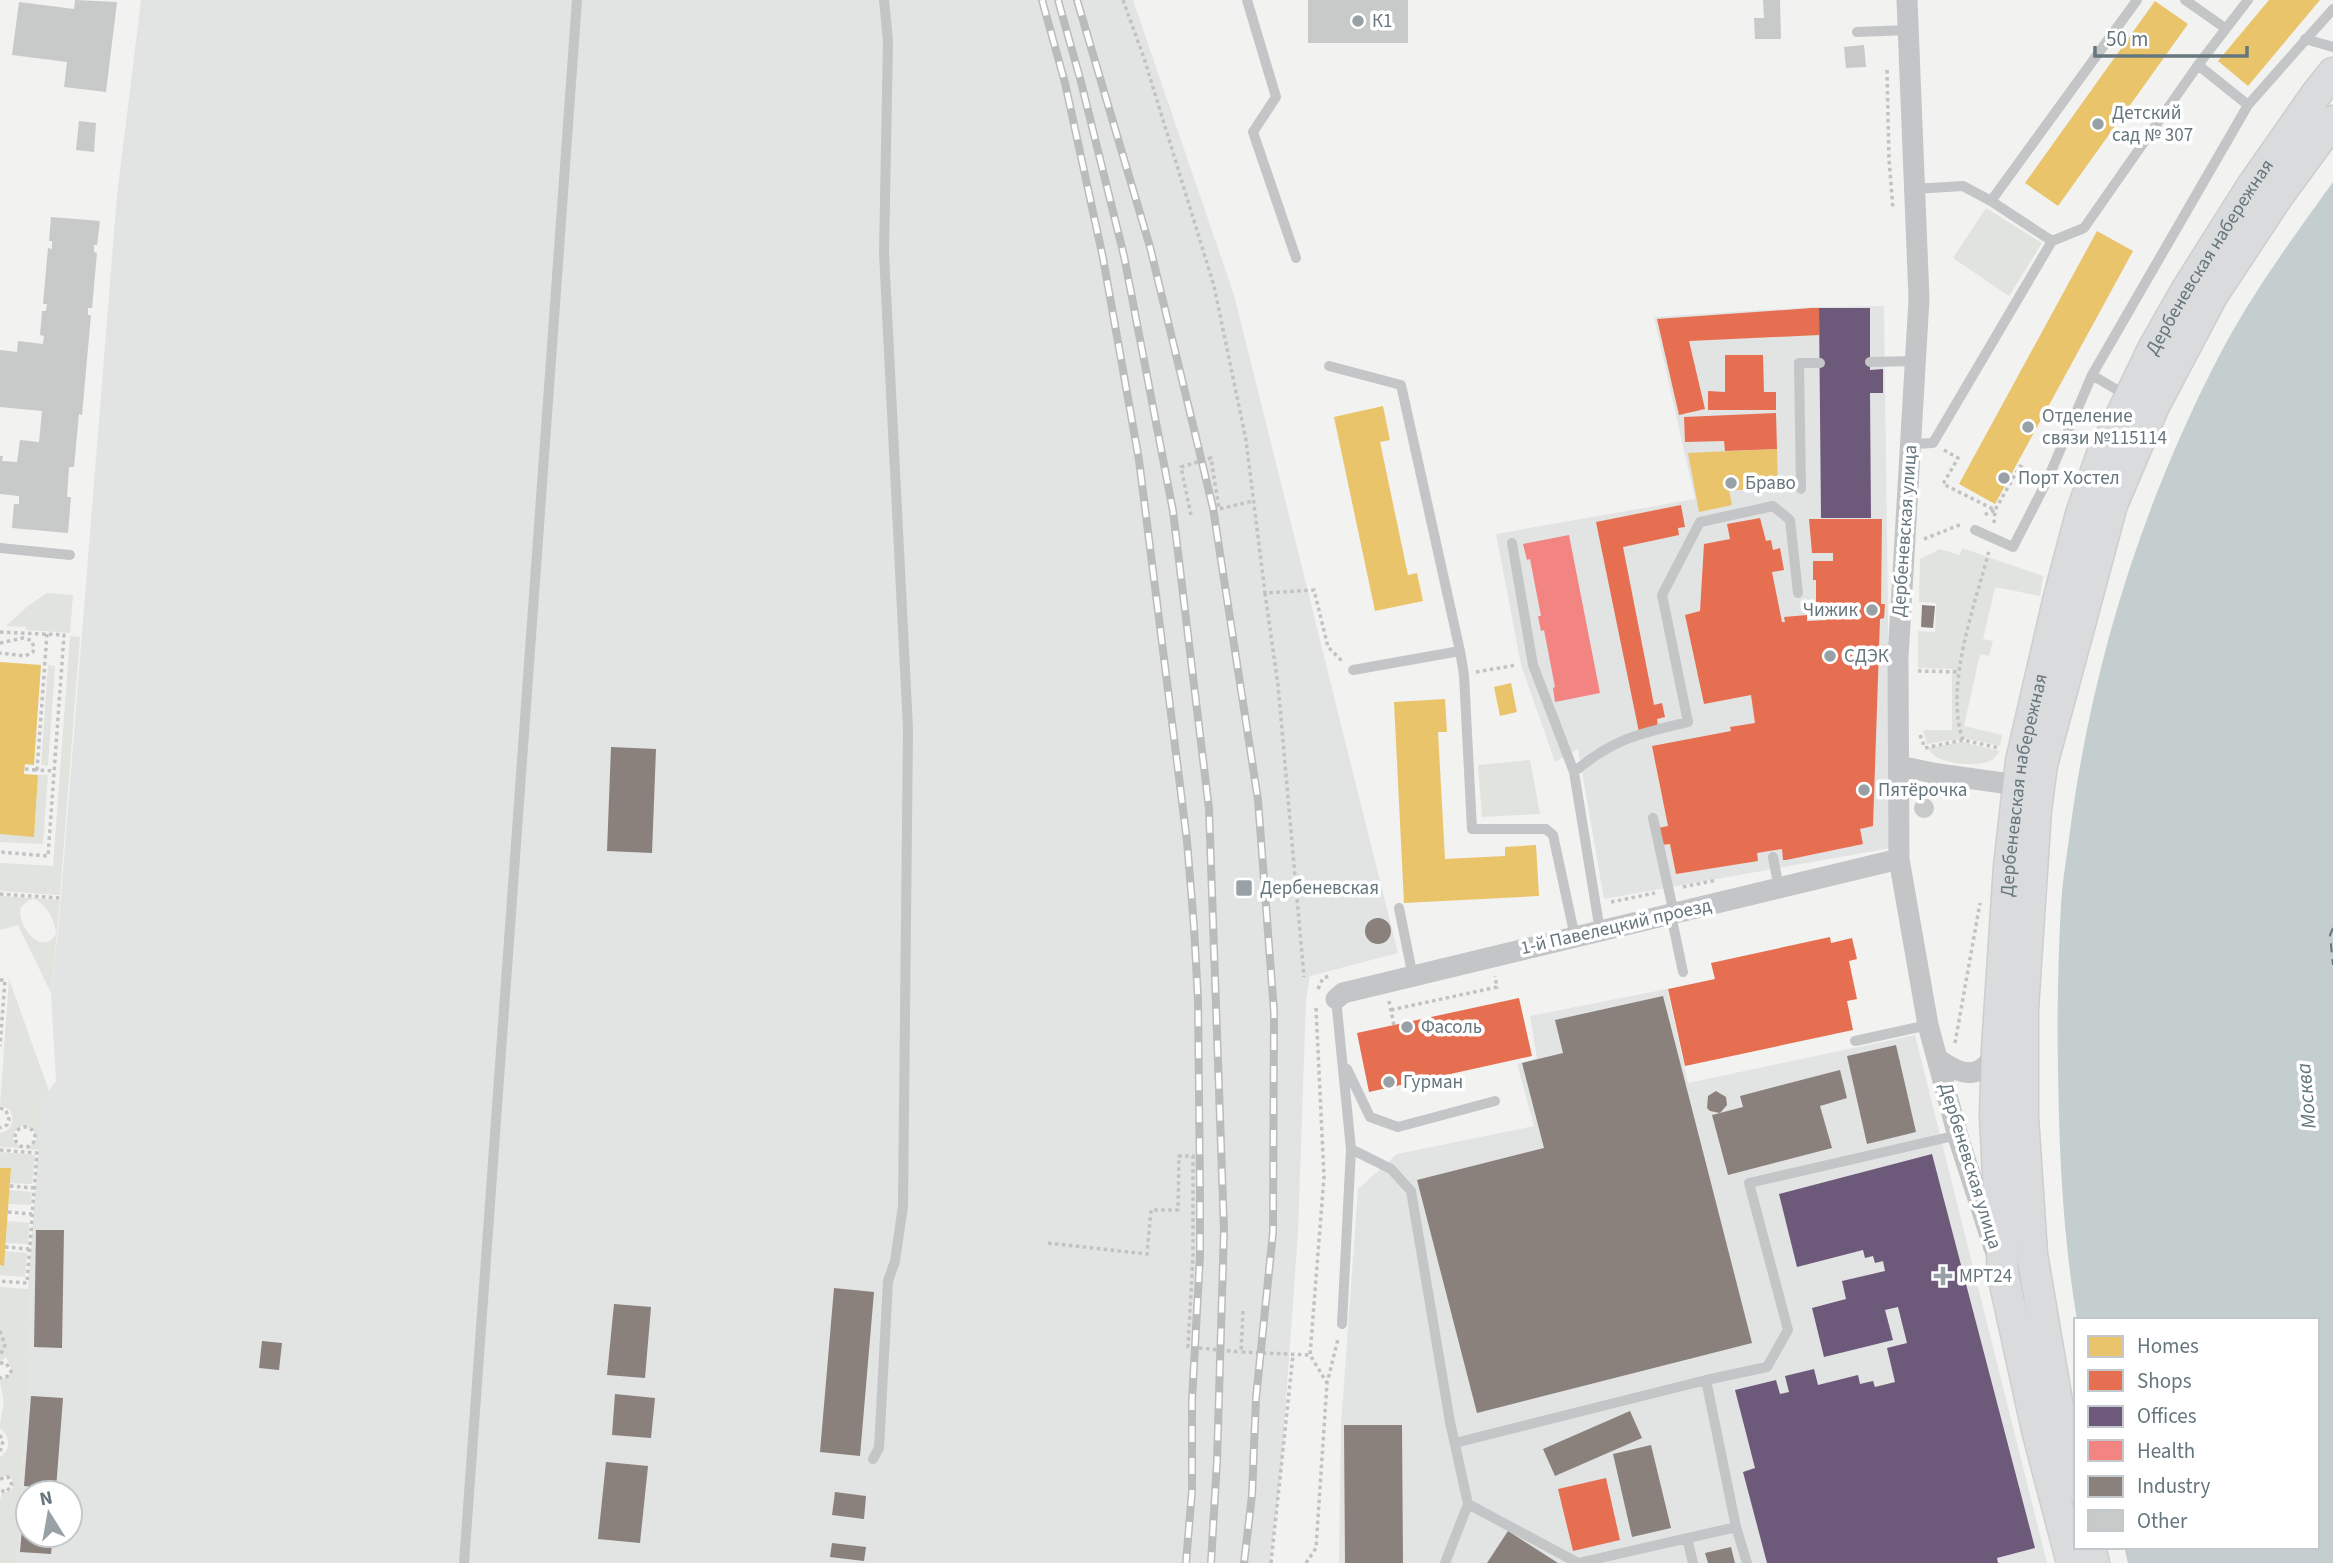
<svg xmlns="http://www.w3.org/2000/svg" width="2333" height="1563" font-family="'Source Sans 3',sans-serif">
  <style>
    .built { fill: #e2e3e3; fill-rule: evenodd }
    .green { fill: #e1e3df; fill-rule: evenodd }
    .water { fill: #c4cecf }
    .homes { fill: #e9c46a }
    .shops { fill: #e76f51 }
    .offices { fill: #6d597a }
    .health { fill: #f28482 }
    .industry { fill: #8a817c }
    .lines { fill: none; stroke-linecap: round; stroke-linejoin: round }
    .ferry { stroke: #62777b; stroke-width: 2; stroke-dasharray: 9 7; stroke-linecap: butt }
    .building { fill: #c8c9c9 }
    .secondary-casing { stroke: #cdcece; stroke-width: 33 }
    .path { stroke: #c2c2c3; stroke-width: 3.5; stroke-dasharray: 3.5 3.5; stroke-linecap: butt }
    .lane { stroke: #c3c5c6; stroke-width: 10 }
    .street { stroke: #c3c5c6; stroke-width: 21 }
    .secondary { stroke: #dadbdc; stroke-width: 30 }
    .rail-casing { stroke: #babbbb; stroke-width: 8 }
    .rail { stroke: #fff; stroke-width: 5; stroke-dasharray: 16; stroke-linecap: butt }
    .poi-dot { fill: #97a1a6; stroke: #fff; stroke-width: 2.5 }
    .labels { text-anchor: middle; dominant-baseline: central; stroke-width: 7; stroke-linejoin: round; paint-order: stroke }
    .poi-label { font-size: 19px; fill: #66767d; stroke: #fff; text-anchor: start }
    .street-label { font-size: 19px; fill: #66767d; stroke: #fff }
    .water-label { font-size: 21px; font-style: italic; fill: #62777b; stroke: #fff }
  </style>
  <rect width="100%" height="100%" fill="#f2f2f1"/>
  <path class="built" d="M141,0h992l101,295 164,658 -88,23 -4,24 -8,232 -17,239 -11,92h-1253l13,-202 -2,-72 14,-189 14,-19 -5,-88 8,-72 58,-726zM28,1493h42v42h-42z
    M1884,306l7,542 -287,51 -26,-150 -23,13 -34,-97 -25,-131 199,-35 -41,-182 158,-10z
    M1667,989l21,94 227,-48 132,528h-708l2,-138 17,-236 39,-35 137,-28 -17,-62 20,-6 -7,-42z"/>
  <path class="green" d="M1986,208l56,35 -33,53 -56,-38z
    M1962,548l81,28 -3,20 -45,-9 -12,52 10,2 -4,15 -9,-2 -16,72 38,9 -2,11 -35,-8 -38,6 -4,-14h29v-61l-34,-1v-37l17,1 1,-29 -17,-1 1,-43 20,-10 20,6z
    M47,593l26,2 -3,38 -43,-3 -1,-3 -20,-1 22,-20z
    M70,636l10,1 -20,258 -60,-4v-28l53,3z
    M48,665l7,1 -7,100 -7,-1z
    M1962,742l38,9c-4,5 -7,10 -13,11 -15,5 -52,2 -59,-14z
    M1530,760l10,54 -58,3 -4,-52z
    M38,775h10l-5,69 -43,-2v-8l34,2z
    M0,896l60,4 -9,93 -33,-68 -18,5zM34,899c12,5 22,22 22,35 -15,24 -40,-9 -35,-27l8,-7z
    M9,979l40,112 -7,9 -3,50 -12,-1 9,-9 -3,-11 -11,-3 -9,7v7l8,8 -21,-1v-14c12,-2 15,-12 10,-23l-10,-5z
    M0,1152l35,3 -3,29 -22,-1 1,-14 -11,-1z
    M9,1190l23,2 -1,13 -22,-1z
    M7,1221l22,2 -1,21 -22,-1z
    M5,1251l22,2 -2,24 -25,-2v-10h4z
    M0,1287l28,2 2,72 -13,202h-17v-63l2,-7 9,-2c4,-7 3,-10 -2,-15l-9,1v-20c12,-8 10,-20 0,-29 0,-10 5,-22 3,-31 -1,-7 -3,-11 -3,-18l8,-2 4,-7 -6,-13 -6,5z"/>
  <path class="water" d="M2333,182v1381h-205l-4,-16h193v-227h-240c-14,-83 -18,-168 -19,-252 -1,-54 0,-109 3,-163 1,-22 5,-44 8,-66 21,-168 71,-330 149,-481 32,-62 74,-119 115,-176z"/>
  <path class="homes" d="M2269,0h51l-72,86 -30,-25z
    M2155,1l33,23 -130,182 -33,-23z
    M2097,231l36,20 -138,253 -36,-20z
    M1383,406l7,34 -10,2 28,133 9,-2 6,28 -48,10 -41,-194z
    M1777,449l1,40 -49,1 3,15 -33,7 -11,-59z
    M0,662l41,3 -7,100 -9,-1 -1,10 14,1 -4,62 -34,-3z
    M1511,683l6,29 -17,4 -6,-29z
    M1445,699l2,33h-9l7,127 60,-3v-9l31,-2 3,51 -135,7 -10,-201z
    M0,1168h11l-7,98 -4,-1z"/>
  <path class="shops" d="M1812,308h7v27l-130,6 16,68 -26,6 -22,-96z
    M1725,355h38l1,37h12v18h-68v-19l17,1z
    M1776,413l1,36 -52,2 -1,-10 -39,1 -1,-25z
    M1681,505l4,22 -7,1 1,7 -56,12 31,158 8,-2 3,14 -8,2 1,9 -19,4 -43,-210z
    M1760,518l6,23 5,-1 2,10 7,-2 4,22 -12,2 10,50h3l-1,-5 23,-2v6l20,-1 1,-14 -8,-1v-3h-4v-22h-3v-19h20v-8h-21l-3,-34h73l-1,85h4l-1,14 -4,1 -7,207 -13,3 3,15 -77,16h-3l-1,-11 -25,4 1,8 -82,13 -6,-30 -9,1 -3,-17 10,-2 -16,-80 79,-15 -1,-4 25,-4 -4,-28 -47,9 -19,-89 15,-4 4,-67 26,-5 -3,-15z
    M1830,937l1,6 21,-5 5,21 -8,2 8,38 -10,2 6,29 -168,36 -17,-77 47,-10 -4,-16z
    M1519,998l13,58 -163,36 -12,-59z
    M1606,1478l14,62 -47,11 -15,-62z"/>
  <path class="offices" d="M1819,308h51v62l13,-1v24h-13l1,125h-50z
    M1932,1154l103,394 -38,10 1,5h-231l-24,-91 12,-4 -20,-78 41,-10 4,14 9,-2 -4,-16 29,-7 4,16 40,-10 2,9 13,-3 2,6 20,-5 -8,-34 20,-5 -9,-36 -13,3 8,30 -69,17 -12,-49 34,-9 -4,-18 43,-10 -2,-10 -8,2 -2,-7 -8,2 -2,-8 -66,17 -18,-73z"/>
  <path class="health" d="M1569,535l31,158 -45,9 -2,-14 2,-1 -11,-57 -3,1 -3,-15h3l-11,-57 -3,1 -4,-16z"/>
  <path class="industry" d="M1922,605l13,1 -2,22 -12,-1z
    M611,747l45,2 -4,104 -45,-2z
    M1365 931a13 13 0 1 1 26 0a13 13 0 1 1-26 0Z
    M1663,996l89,347 -275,70 -60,-233 127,-32 -22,-85 41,-10 -8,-33z
    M1896,1045l20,87 -49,12 -20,-88z
    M1840,1070l7,28 -27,8 12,42 -104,27 -16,-60 8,-2 -10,-2 -3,-3 1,-12 8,-5 10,6 1,8 -7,8 23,-6 -3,-11z
    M36,1230h28l-2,118 -28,-1z
    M834,1288l40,4 -14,164 -40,-4z
    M614,1304l37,3 -6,71 -38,-3z
    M262,1341l20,2 -3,27 -20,-2z
    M615,1394l40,4 -4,40 -39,-3z
    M31,1396l32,2 -7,91 -32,-3z
    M1630,1411l12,27 -87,38 -12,-27z
    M1344,1425h58l1,138h-58z
    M1651,1445l20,83 -39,9 -19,-83z
    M606,1462l42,4 -8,77 -42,-4z
    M835,1492l31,4 -2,23 -32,-4z
    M24,1505l4,1v29h25l-2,19 -31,-2z
    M1508,1531l50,32h-71z
    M832,1543l34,4 -2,14 -34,-4z
    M1731,1547l4,16h-27l-3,-10z"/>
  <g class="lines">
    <path class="ferry" d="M2333,928l-3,7 3,30"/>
  </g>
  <path class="building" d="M75,0l42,2 -11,90 -42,-5 3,-25 -55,-7 7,-53 55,7z
    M1308,0h100v43h-100z
    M1763,0h17l1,39h-26l-1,-21h10z
    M1864,45l2,22 -20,1 -2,-21z
    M79,121l17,2 -2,29 -18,-2z
    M51,217l49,4 -3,24h-3v7l3,1 -5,55h-4v7h3l-9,100 -3,-1 -5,53h-5l-2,30h4l-3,36 -56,-5 2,-24h5v-8l-19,-2v-38h3l-1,5 15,1 3,-22 19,2 3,-31 -42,-4v-57l17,2 1,-11 25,3 1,-8 -4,-1 2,-24h4l1,-7h-4l5,-56 4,1v-8h-3z
    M1914 808a10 10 0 1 1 20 0a10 10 0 1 1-20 0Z"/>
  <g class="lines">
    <defs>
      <g id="secondary">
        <path d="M2076,1486l-16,-67 -28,-165 -9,-137v-108l13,-199 6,-45 70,-260 42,-99 58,-110 66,-100 55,-75"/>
        <path d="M2090,1547l4,16"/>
        <path id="s1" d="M2072,1563l-35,-133 -34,-155 -8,-159 2,-68 12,-182 12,-105 37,-160 23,-87 20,-57 52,-108 34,-60 65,-103 65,-93 16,-20"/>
      </g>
    </defs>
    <use href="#secondary" class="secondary-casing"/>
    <path class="path" d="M1123,0l21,58 70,228 32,154 19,153 49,-3 14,57 15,15
      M1887,70l2,89 4,50
      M1944,450l14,8 -15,26 52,26 -13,6
      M1191,515l-10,-48 30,-9 8,51 34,-8
      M1994,523l1,-13 25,-44 15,8
      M1924,539l38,-15
      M1265,593l13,92 26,292
      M0,632l64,3 -16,221 -48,-4
      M47,634l-10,136 17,1
      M0,643l23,-5 8,2 3,7 -1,5 -8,4 -25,-3
      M1918,671l40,1
      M1476,672l41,-7
      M1920,735l5,13 38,-8 36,8
      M1963,740c-19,-54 12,-135 26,-189
      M25,769l11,1
      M1683,887l34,-7
      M0,894l60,4
      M1611,902l44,-9
      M0,980h5l-5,66
      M1318,989l5,-11 7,-2
      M1389,1001l5,24
      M1316,1008l8,169 -14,178 17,28
      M1391,1010l106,-23 -2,-11
      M1955,1043l25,-140
      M0,1108l6,2 3,10 -2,5 -7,3
      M15 1137a10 10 0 1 1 20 0a10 10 0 1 1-20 0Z
      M0,1150l37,3 -10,130 -27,-2
      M10,1186l24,2
      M8,1212l24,2
      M1048,1243l99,11 4,-44h27l1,-54h14v100l-5,91 53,5
      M5,1247l24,2
      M1243,1311l-2,41 69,3
      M0,1331l5,14 -5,11
      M0,1363h6l5,8 -2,5 -9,2
      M0,1435l3,6 -3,11
      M0,1479l8,-2 4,8 -6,7 -6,-2
      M1271,1563l22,-208
      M1306,1563l10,-15 11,-165 11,-44"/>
    <path class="lane" d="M1247,0l29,97 -23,35 43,126
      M2185,0l40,28
      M2248,0l-50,65 50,40
      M1857,32l51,-2
      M2305,39l28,8
      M1914,189l49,-3 28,15 61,40 32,-13 114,-163
      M1991,201l146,-201
      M1870,362l46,-1
      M1329,366l72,19 59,266
      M2092,375l37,22
      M1911,444l22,-1 119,-202
      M1801,489l-2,-126h21
      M1975,530l38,17 34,-66 45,-106 156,-270 85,-96
      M1512,543l21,122 41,107
      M0,548l70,7
      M1353,670l107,-19 4,24 8,154h74l7,6 22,102
      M1653,818l21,96
      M1773,857l6,32
      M1399,908l14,69
      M1671,915l12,57
      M1600,931l-26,-159c39,-33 66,-39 114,-50l-26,-127 38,-73 73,-16 17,14 8,73
      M1336,999l15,150 -9,175
      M1855,1041l73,-16
      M1347,1069l23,48 28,10 97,-26
      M1351,1149l40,20 20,22 39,231 18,82 -23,59
      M1706,1380l61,-13 21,-37 -39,-147 209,-48
      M1455,1443l251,-63 30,147 11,36
      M873,1459l6,-11 9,-167 7,-20 8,-55 5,-477 -24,-476 4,-212 -4,-41
      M1468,1504l110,59 158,-36
      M1687,1538l6,25
      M464,1563l113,-1563"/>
    <path class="street" d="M1907,0l12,299 -21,359 1,201 29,166 31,115 35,108
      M1899,766l39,8 94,13
      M1336,999l7,-6 556,-134
      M1937,1058c25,19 46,23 60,-10"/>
    <use href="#secondary" class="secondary"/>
    <defs>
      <path id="rail" d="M1042,0l23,83 38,175 36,202 48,381 7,86 4,73 2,189v67l-8,144v91l-6,72
        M1058,0l23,82 43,174 49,255 36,298 15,421 -7,231 -6,102
        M1077,0l73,247 63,261 45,292 16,212 -1,220 -17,166 -4,97 -8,68"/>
    </defs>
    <use href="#rail" class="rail-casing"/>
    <use href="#rail" class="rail"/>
  </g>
  <g class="poi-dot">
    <circle cx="1358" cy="21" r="7"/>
    <circle cx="2098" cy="124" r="7"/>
    <circle cx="2028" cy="427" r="7"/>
    <circle cx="2004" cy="478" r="7"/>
    <circle cx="1731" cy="483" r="7"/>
    <circle cx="1872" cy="610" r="7"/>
    <circle cx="1830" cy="656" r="7"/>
    <circle cx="1864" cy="790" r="7"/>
    <rect x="1235" y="879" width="18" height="18" rx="3.5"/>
    <circle cx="1407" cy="1027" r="7"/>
    <circle cx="1389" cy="1082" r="7"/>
    <path d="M1939.5 1265.5h7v7h7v7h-7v7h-7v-7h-7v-7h7z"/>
  </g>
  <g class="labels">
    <g class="poi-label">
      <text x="1372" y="21">К1</text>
      <text x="2112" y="113">Детский<tspan x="2112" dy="22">сад № 307</tspan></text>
      <text x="2042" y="416">Отделение<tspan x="2042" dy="22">связи №115114</tspan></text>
      <text x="2018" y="478">Порт Хостел</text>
      <text x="1745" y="483">Браво</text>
      <text x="1858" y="610" text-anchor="end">Чижик</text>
      <text x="1844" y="656">СДЭК</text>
      <text x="1878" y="790">Пятёрочка</text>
      <text x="1260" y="888">Дербеневская</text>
      <text x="1421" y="1027">Фасоль</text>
      <text x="1403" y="1082">Гурман</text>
      <text x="1959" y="1276">МРТ24</text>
    </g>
    <g class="street-label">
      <text stroke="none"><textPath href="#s1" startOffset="1354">Дербеневская набережная</textPath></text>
      <text transform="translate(1905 531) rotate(-86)">Дербеневская улица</text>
      <text stroke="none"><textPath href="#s1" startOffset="788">Дербеневская набережная</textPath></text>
      <text transform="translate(1616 927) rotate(-13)">1-й Павелецкий проезд</text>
      <text transform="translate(1970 1166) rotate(73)">Дербеневская улица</text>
    </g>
    <g class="water-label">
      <text transform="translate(2306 1096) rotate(-95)">Москва</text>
    </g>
  </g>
  <rect x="2074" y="1318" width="245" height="231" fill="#ffffff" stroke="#c2c8cb" stroke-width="2"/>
  <rect x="2088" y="1336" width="35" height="21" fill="#e9c46a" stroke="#c2c8cb" stroke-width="2"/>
  <text x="2137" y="1353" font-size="21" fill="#66767d">Homes</text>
  <rect x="2088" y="1370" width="35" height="21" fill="#e76f51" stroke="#c2c8cb" stroke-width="2"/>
  <text x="2137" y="1388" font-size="21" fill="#66767d">Shops</text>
  <rect x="2088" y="1406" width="35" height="21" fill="#6d597a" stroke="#c2c8cb" stroke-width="2"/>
  <text x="2137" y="1423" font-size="21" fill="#66767d">Offices</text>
  <rect x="2088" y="1440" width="35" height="21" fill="#f28482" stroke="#c2c8cb" stroke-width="2"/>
  <text x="2137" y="1458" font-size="21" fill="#66767d">Health</text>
  <rect x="2088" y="1476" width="35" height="21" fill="#8a817c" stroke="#c2c8cb" stroke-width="2"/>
  <text x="2137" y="1493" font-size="21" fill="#66767d">Industry</text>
  <rect x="2088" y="1510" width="35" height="21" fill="#c8c9c9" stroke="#c2c8cb" stroke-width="2"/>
  <text x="2137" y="1528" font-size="21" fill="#66767d">Other</text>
  <g transform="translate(49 1514) rotate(349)"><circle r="33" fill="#ffffff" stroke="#c2c8cb" stroke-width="2"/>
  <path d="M0-5L12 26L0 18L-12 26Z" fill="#97a1a6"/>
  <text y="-10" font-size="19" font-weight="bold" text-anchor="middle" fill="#66767d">N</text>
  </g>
  <path d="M2095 46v10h152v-10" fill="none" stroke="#66767d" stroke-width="3.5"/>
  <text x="2106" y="46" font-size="21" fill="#66767d" stroke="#ffffff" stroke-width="5" paint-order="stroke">50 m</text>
</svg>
